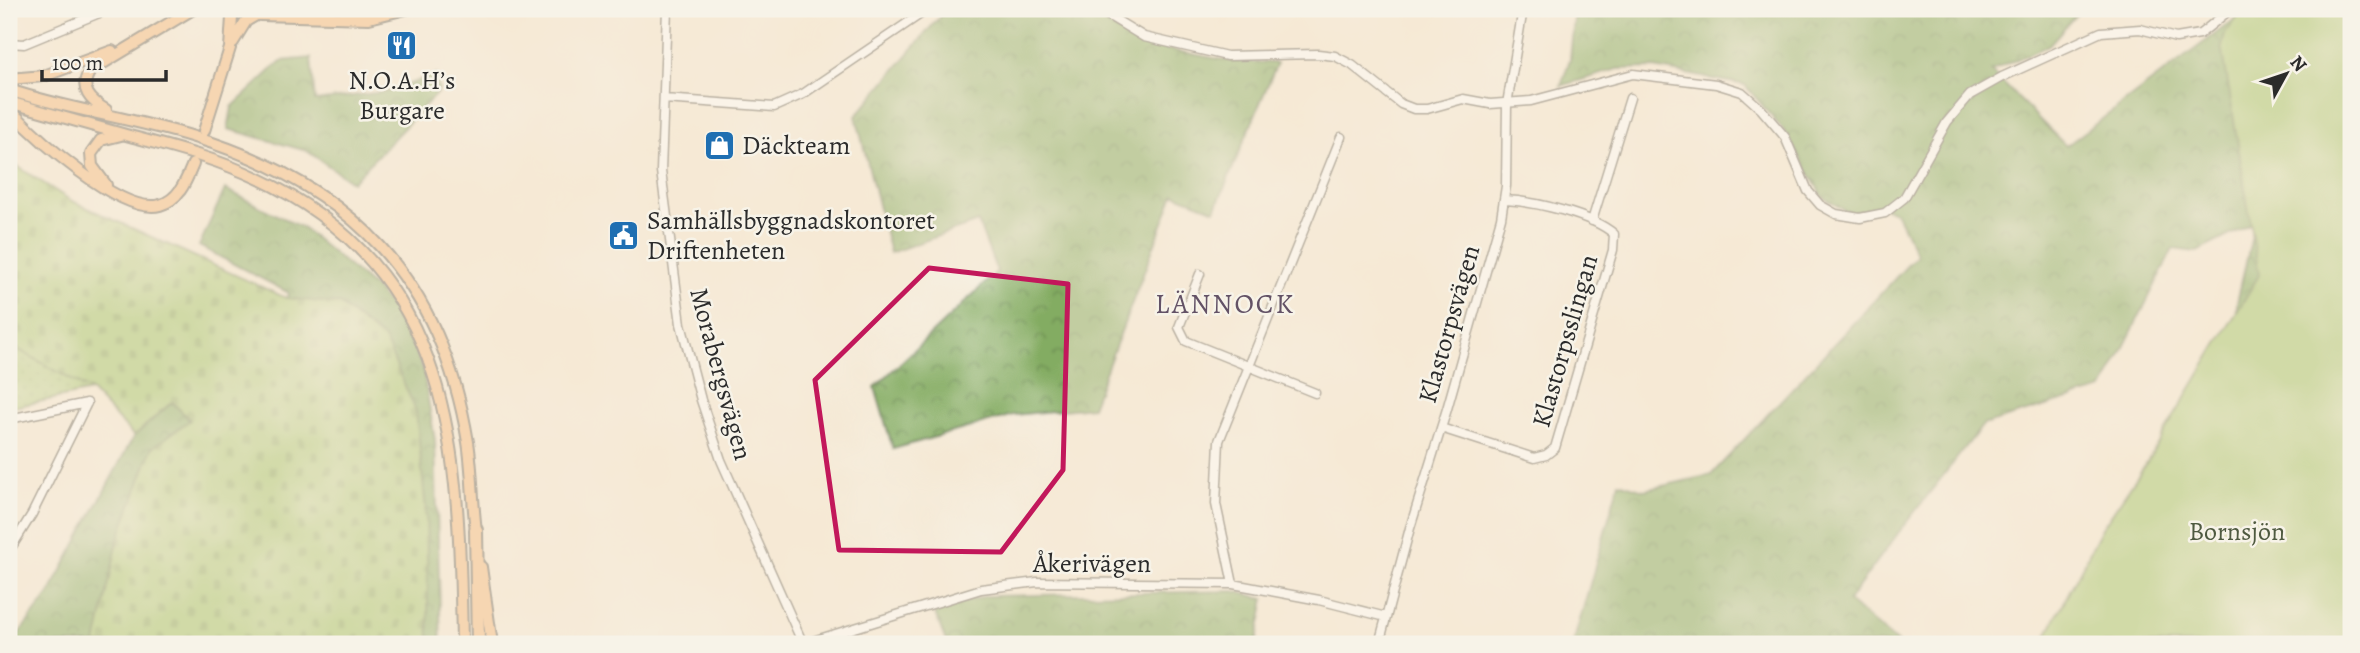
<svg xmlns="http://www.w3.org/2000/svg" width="2360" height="653" font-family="Alegreya,serif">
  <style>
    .grass { fill: url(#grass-dots); stroke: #68794e; stroke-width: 2 }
    .forest { fill: url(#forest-crowns); stroke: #576c46; stroke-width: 2 }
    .cemetery { fill: url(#cemetery-stones); stroke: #68794e; stroke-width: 2 }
    .park { fill: #a4c770; stroke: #68794e; stroke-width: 2 }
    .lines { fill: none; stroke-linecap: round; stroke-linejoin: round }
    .minor-casing { stroke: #726e66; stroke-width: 11 }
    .major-casing { stroke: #726e66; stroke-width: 14 }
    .highway-casing { stroke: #726e66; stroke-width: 16 }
    .minor { stroke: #fff; stroke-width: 8 }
    .major { stroke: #f6be87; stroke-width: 10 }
    .highway { stroke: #f6be87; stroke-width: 12 }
    .marked { fill: none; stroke: #c2185b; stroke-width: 5; stroke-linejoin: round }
    .labels { text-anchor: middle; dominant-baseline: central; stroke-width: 5; stroke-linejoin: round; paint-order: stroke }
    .poi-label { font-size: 26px; fill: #2b2b2b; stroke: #f7f3e8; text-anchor: start }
    .street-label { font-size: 26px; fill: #2b2b2b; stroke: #f7f3e8 }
    .park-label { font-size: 26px; fill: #4f5a40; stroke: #f7f3e8 }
    .neighbourhood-label { font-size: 28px; letter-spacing: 2px; fill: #635266; stroke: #f7f3e8 }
  </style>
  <defs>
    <pattern id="grass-dots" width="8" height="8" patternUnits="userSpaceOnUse" patternTransform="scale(1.75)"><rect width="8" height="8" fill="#a4c770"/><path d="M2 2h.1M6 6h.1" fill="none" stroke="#8dab61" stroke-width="1.8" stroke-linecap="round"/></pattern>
    <pattern id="forest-crowns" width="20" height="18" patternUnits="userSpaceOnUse" patternTransform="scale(1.75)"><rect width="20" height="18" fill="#83ac62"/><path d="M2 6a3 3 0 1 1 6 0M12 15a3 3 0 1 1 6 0" fill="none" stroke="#6b8c51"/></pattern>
    <pattern id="cemetery-stones" width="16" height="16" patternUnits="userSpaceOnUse" patternTransform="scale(1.75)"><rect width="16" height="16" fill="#a4c770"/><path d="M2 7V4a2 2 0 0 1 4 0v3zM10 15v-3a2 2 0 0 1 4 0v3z" fill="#8dab61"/></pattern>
  </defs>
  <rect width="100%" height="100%" fill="#f7f3e8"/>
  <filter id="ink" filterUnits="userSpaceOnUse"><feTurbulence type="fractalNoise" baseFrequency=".0143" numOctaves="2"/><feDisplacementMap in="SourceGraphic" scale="14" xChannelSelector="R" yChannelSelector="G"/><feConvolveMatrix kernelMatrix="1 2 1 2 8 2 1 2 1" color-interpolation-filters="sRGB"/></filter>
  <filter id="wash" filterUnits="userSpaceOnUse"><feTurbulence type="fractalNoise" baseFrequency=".00686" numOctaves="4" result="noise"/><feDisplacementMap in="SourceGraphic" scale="28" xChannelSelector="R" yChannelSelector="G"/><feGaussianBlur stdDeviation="1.57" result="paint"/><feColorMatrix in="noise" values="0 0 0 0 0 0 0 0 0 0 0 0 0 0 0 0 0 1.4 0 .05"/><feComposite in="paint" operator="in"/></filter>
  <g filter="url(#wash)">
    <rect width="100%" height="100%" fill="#f5e9d5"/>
    <path class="grass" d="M9,344l82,47 -82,17z"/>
    <path class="forest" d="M946,9h116l30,7 53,29 85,16 47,2 -62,147 -41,-16 -82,213 -79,8 -120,34 -18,-62 122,-115 -19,-50 -88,31 -34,-137z
      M1575,9h506l-32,36 -58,26 75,75 181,-136 104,-1v635l-116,-287 2,-54 18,-81 -58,30 -24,-3 -70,140 -120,36 -81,103 -54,73 51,43h-326l46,-162 25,8 67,-15 206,-220 -21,-43 -15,-5 -32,6 -26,-16 -39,-66 -39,-46 -91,-17 -36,1 -57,17 9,-27z
      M311,58l4,43 75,-10 46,-17 3,17 -87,91 -45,-31 -79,-22 4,-22 49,-46z
      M225,189l78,39 73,61 26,32 21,48 12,71 6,204h-430l38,-50 85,-158 38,-34 18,18 55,-56 44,-71 -90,-47z
      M1234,591l31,8 -9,45h-309l-13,-33 52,-15z"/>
    <path class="cemetery" d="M9,161l61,39 216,98 53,6 46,36 31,71 10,100 3,133h-333l22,-104 34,-92 38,-28 -18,-18 -38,34 -43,-45 -82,-47z"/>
    <path class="park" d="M2244,9h107v635h-311l7,-9 55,-107 43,-63 114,-190 -37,-229 3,-12z"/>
  </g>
  <g filter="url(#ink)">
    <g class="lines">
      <defs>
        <path id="minor" d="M667,9l-6,162 20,153 20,76 20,60 82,184
          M1098,9l46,28 83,19 91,-2 17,2 17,9 49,39 13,5h13l36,-10 27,5 41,-3 102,-27 83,10 26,8 19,17 24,28 23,54 12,14 16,9 24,4 25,-5 19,-15 43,-76 23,-27 32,-18 99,-45 39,-3 36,9 24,-4 31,-25
          M9,43l15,1 85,-35
          M664,99l110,8 29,-13 125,-85
          M2351,130l-4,3 2,20 2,2
          M1592,221l38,-123
          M1200,274l-21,53 7,14 129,52
          M9,419l78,-16
          M1441,428l93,30 12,-3 9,-7 58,-198 1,-16c-21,-19 -81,-33 -110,-34
          M9,551l23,-37 55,-111
          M1233,584l-17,-80 3,-63 122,-304
          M803,644l178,-55 56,-7 196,2 86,16 67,17
          M1379,644l31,-116 37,-119 54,-191 5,-32 1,-82 16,-95"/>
        <path id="major" d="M223,9l5,1
          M260,15l109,3 37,-9
          M233,42l13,-21 19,-11
          M9,79l35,-3 68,-25
          M9,90c60,20 124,28 185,47 157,48 247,141 274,305 5,32 4,64 9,96
          M9,102c39,11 78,22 117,33 44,12 89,23 131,43 199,93 202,274 205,466
          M9,109c26,27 112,107 151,96 19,-5 26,-24 33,-41
          M106,110c-15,-9 -28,-21 -16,-39l103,-62
          M204,131l26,-83 2,-31
          M106,185l-14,-19 -1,-12 10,-14 20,-5
          M481,567l11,77"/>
        <path id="highway" d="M476,530l2,114"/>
      </defs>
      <use href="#minor" class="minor-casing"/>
      <use href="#major" class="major-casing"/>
      <use href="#highway" class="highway-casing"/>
      <use href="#minor" class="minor"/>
      <use href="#major" class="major"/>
      <use href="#highway" class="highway"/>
    </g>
  </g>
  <path d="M0 0H2360V653H0ZM929,268l139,16 -5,186 -62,82 -162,-2 -24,-170z" fill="#f5e9d5" fill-opacity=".55" fill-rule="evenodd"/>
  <path class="marked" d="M929,268l139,16 -5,186 -62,82 -162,-2 -24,-170z"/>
  <defs>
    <symbol id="restaurant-square" viewBox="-11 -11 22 22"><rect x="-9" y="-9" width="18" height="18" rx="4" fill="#1f6fb2" stroke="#f7f3e8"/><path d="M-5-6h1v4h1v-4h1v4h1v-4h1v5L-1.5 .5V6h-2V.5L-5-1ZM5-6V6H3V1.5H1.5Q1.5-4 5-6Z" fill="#fff"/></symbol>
    <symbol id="shop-square" viewBox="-11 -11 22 22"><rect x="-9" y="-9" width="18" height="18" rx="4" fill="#1f6fb2" stroke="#f7f3e8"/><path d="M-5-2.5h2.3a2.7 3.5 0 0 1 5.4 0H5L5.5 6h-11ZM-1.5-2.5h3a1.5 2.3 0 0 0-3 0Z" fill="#fff"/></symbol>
    <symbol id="civic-square" viewBox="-11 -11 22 22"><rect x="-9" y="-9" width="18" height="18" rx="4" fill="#1f6fb2" stroke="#f7f3e8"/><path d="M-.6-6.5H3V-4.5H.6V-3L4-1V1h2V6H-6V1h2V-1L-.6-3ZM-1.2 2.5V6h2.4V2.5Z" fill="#fff"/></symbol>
  </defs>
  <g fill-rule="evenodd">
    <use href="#restaurant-square" x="384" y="28" width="35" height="35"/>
    <use href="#shop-square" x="702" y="128" width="35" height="35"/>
    <use href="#civic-square" x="606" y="218" width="35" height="35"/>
  </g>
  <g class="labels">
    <g class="poi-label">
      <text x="402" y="80" text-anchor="middle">N.O.A.H’s<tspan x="402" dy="30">Burgare</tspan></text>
      <text x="742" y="145">Däckteam</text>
      <text x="647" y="220">Samhällsbyggnadskontoret<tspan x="647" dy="30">Driftenheten</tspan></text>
    </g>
    <g class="street-label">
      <text transform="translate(1449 324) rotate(-74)">Klastorpsvägen</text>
      <text transform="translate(1565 341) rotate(-74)">Klastorpsslingan</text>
      <text transform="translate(721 374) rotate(75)">Morabergsvägen</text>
      <text x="1092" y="563">Åkerivägen</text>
    </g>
    <g class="park-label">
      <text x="2237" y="531">Bornsjön</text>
    </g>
    <g class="neighbourhood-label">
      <text x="1225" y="304">LÄNNOCK</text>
    </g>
  </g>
  <rect width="2360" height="653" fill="none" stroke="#f7f3e8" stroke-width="35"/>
  <g transform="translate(2286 74) rotate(50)" stroke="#f7f3e8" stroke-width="5" paint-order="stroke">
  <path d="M0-5L12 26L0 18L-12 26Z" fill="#2b2b2b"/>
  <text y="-10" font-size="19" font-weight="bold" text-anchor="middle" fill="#2b2b2b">N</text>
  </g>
  <path d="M42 70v10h124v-10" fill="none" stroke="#2b2b2b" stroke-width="3.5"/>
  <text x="52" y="70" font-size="21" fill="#2b2b2b" stroke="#f7f3e8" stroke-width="5" paint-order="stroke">100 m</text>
</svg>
